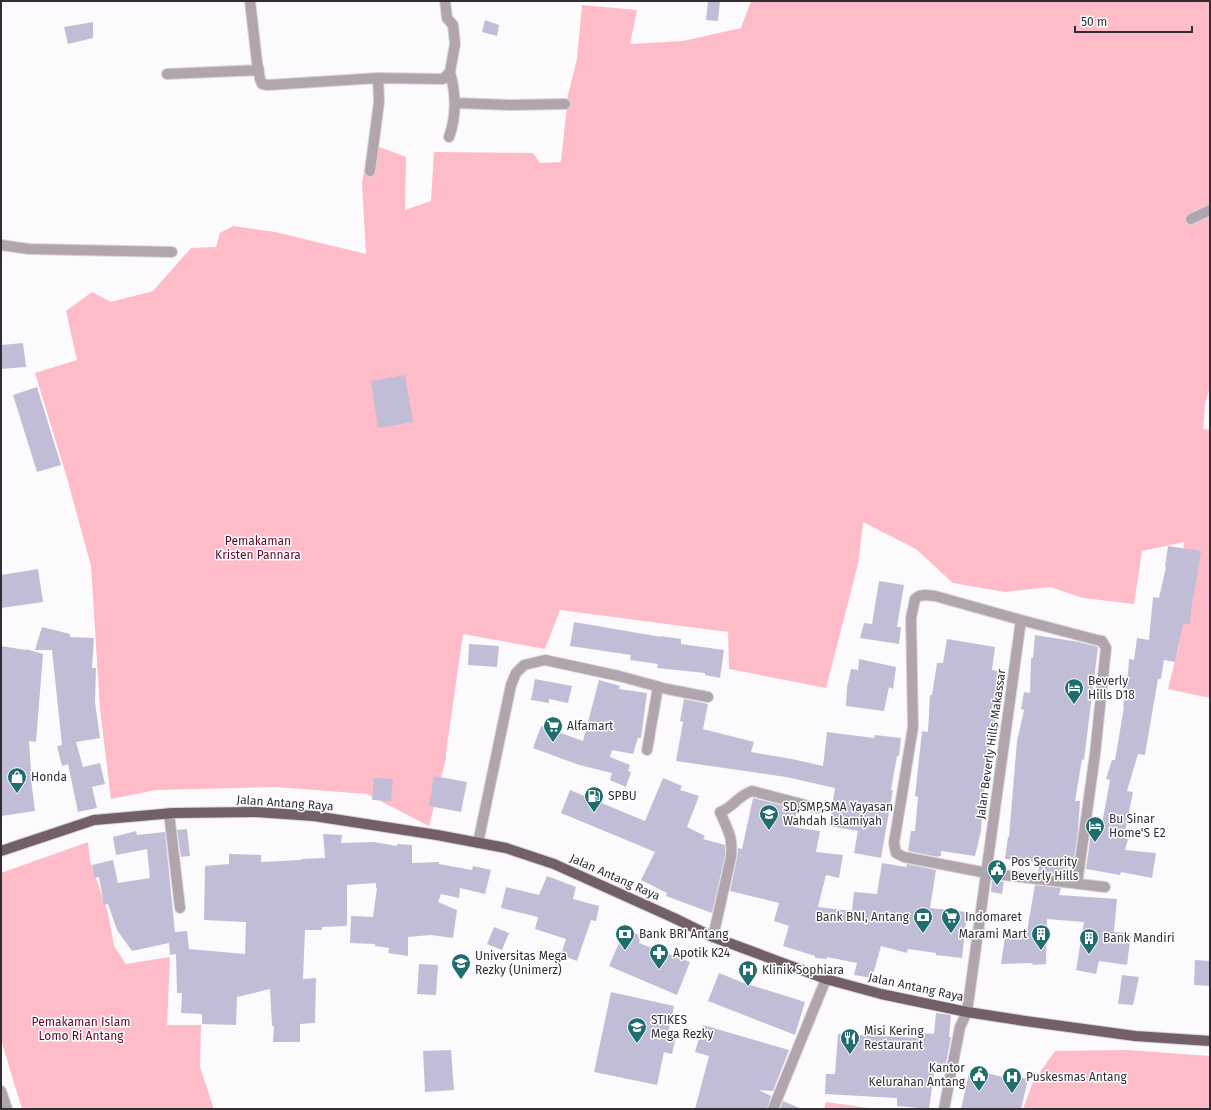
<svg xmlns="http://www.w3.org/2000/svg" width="1211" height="1110" font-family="'Fira Sans',sans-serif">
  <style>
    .green { fill: #febbc8 }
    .building { fill: #c1bdd7 }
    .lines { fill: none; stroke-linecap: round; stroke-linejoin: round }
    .minor-casing { stroke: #d8d5da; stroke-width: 12 }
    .primary-casing { stroke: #d8d5da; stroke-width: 12 }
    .minor { stroke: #b0a5ac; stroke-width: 10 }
    .primary { stroke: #725f6a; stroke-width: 10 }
    .labels { text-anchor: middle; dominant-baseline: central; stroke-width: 3; stroke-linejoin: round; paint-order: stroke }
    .park-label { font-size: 12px; fill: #5f0629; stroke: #fff }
    .poi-label { font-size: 12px; fill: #322c35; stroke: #fff; text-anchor: start }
    .street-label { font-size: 12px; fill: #322c35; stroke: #fff }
  </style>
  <rect width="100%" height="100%" fill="#fdfafe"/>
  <path class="green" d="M751,1h459v386l-5,17 -2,25 7,1v268l-42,-9 11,-44 -5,-12 10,-91 -42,9 -8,53 -51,-6 -33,-11 -45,5 -52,-9 -37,-34 -53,-27 -5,42 -32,124 -97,-19 -1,-37 -168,-22 -15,39 -82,-15 -17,118v6l-17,68 -62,-32 -91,-7 -120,3 -45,9 -11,-90 -9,-143 -24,-88 -32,-105 42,-13 -11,-49 26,-19 19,10 42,-11 38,-43 25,-1 4,-14 13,-7 42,6 91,22 -4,-71 7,-40 37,14 -1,53 26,-9 3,-49 99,1 7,10 21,-1 7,-67 9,-36 5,-54 55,5 -7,34 53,-3 58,-13z
    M88,842l2,19 18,52 6,33 12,18 44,-7 -3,68h34l-1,42 14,42h-192l-21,-69v-167z
    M1127,1050l83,6v53h-187l10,-27 22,-31z
    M826,1102l50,7h-52z"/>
  <path class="building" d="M708,1h12l-2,20 -12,-1z
    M485,20l14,5 -2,11 -15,-4z
    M93,22v16l-25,6 -4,-17z
    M23,343l3,24 -25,2v-24z
    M405,375l8,47 -35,6 -7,-47z
    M37,387l24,78 -24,7 -24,-77z
    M1168,546l33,5 -5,32 -4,20 -2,21h-7l-8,38 -11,-2 -3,19h-3l-13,76 -7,-1 -11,37 6,1 -9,46 4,1 -3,11 31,3 -4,25 -31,-6 -1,3 -34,-6 5,-36 9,2 10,-55 -4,-1 6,-19h3l9,-53h-1l5,-34 1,-14 5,1 3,-22 12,2 4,-43 6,1 7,-31h-1z
    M38,569l5,33 -42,6v-33z
    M879,581l25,4 -7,42h4l-2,17 -39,-6 4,-15 8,1z
    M574,622l87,15v-1l20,3v5l43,6 -4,28 -15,-3v-2l-48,-5 1,-4 -28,-4 1,-5 -61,-9z
    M42,627l28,7v3l24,1 -2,30h4l-1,34 5,36 -24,4 7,25 17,-4 5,21 -13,3 5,21 -19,4 -10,-48 -6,2 -5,-20 5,-1 -10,-95h-17z
    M1035,635l44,7 19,5 -14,113 -2,-1 -7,42h5l-2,30 -5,36 -5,-1 -1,5 -3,-1 -1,5 -25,-3 1,-6 -2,-1v-3l-32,-3 3,-22h1l8,-96 7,-31 -3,-1 3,-17 6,1 1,-35h2z
    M947,639l48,8 -3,23 12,2 -2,16h-2l-7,48h-2l-8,65 -2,30 -6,25 -34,-5v5h-3v1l-30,-6 3,-20h4l3,-34 -3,-1 7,-65 6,1 2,-37h2l5,-32h6z
    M469,644l30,2 -2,21 -29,-2z
    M1,646l25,4v-1l17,5 -7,88 -7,-1 2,30h-1l5,40 -34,5z
    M859,659l37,8 -3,22 -4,-2 -5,24 -38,-5 1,-19 4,-18 7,1z
    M535,679l37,7 -4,17 -19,-4v4l-18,-3z
    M599,680l21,6 -1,3 28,4 -6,45h-3l-5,16 -21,-4 -2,7 20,8 -2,6 3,1 -5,15 -16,-7 2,-7 -33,-8 -46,-17 8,-22 42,15z
    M684,699l24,5 -5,25 51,13 -3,10 41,7 31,7 4,-34 47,6 1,-3 26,3 -2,18h-2l-6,34h2l-12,68 -27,-5 4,-22 -29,-5 6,-38 -49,-11 -110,-16 7,-39 -3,-1z
    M434,776l33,6 -6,30 -32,-6z
    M374,778l19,1 -2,22 -19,-1z
    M663,778l19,8 -2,4 19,6 -12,31 18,9 -2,3 22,6v11l-13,57 -46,-17 1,-3 -26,-13 14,-28 -94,-39 9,-23 75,31z
    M753,798l44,11 -4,18 27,4 -4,21 27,3 -4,23 -13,-3 -8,32 34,4 2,-19 23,2 5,-31 24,4 1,-3 29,6 -6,38 37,4 -5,46 -26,-3v-2l-28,-4 -1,4 -26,-7 -9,32 -18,-3 3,-12 -30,-6v2l-12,-1v-2l-32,-10 6,-20 -15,-5 5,-18 -49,-12 7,-33 1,-10 4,1z
    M187,829l3,27 -9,1 -4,-27z
    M136,831l1,4 28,-3 10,100 12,-1 2,18 56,5 1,-32 -42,-2 1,-54 24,-2v-10l32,1v7l40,-2v-1l24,-1 -2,-24 19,1 -1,8 33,-1 23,4v-2l15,1v18l27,-1v2l33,6 1,-4 18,4 -6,24 -25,-6 -1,10 -18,-4 -3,8 19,8 -4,28 -22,-3 -23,2v19l-20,-3 1,-5 -14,-2v-2l-25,-1 1,-27 22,1 4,-29h-1v-5l-29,2v41l-25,1v3h-17l-2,49 13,-1 -1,45 -15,1v18h-27l1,-16h-2l-2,-37 -33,8 -1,28 -34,-1v-10l-21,-1 1,-20h-5l-1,-39 -6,1 -1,-12 -37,8 -15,-21 -9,-26 -4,1 -5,-28 -5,1 -2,-13 21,-5 5,23 32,-5 -3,-29 -31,6 -3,-18z
    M547,876l29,11 -3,12 26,7 -3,15 -5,-1 -14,41 -16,-6 5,-16 -31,-10 3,-12 -37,-9 5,-21 33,8z
    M992,880l12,2 -2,12 -11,-2z
    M1035,885l26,3 -2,7 58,4 -3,33 17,1 -4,32 -28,-4 -3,13 -20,-4 8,-48 -37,-3 -1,45 -14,1 1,-2 -32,1 5,-34 21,1z
    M494,927l15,6 -7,17 -15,-6z
    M625,929l16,7 -2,7 51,19 -13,33 -68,-29z
    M1195,960l15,1v25l-16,-1z
    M419,964l19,1 -2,30 -19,-1z
    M719,973l25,10 61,19 -10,33 -87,-34z
    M1122,975l17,2 -6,28 -15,-1z
    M611,992l63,14 -6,28 8,2 -4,18 -8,-2 -7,33 -63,-13z
    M936,1013l15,2 -2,22h2l-7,36 -10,-1 -5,37 -32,-3v-8l-72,-4 1,-20h9l3,-40 83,4 1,-5 12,1z
    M703,1025l86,25 -16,41 -14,-1 12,6 -4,13h-72l14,-53 -14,-4z
    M451,1050l3,40 -29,2 -2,-41z
    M970,1069l33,8 1,-3 24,5 -7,30h-60z
    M783,1101l19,8h-22z"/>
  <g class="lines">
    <defs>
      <path id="minor" d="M250,1l7,61 3,17 2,5 6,1 110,-7 1,24 -9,69
        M167,74l92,-4
        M378,78l65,1 7,-7 5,-28 -2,-19 -6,-7 -2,-17
        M456,103l55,2 54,-1
        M449,137c8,-22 7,-43 1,-65
        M1191,219l19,-9
        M1,245l28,4 143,3
        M1021,620l76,20 5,1 4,7 -11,106 -18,130
        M647,750l11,-63
        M169,813l11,95
        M478,843l33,-158 5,-12 8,-8 21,-5 74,16 48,13 41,8
        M713,937l18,-80c2,-21 -3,-26 -11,-45 12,-4 19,-17 32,-21l65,17
        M1,1091l6,18
        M773,1109l53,-130
        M944,1109l16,-82 7,-15 54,-392 -86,-24 -10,-1 -6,1 -4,3 -4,19 2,109 -19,116 2,10 8,4 83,16 118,14"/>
      <path id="primary" d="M1,851l93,-31 80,-7 82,-1 58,4 123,19 69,13 48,16 120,54 39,19 113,42 55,15 86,18 58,9 110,15 75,5"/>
    </defs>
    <use href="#minor" class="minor-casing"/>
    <use href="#primary" class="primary-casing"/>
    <use href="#minor" class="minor"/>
    <use href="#primary" class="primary"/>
  </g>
  <defs>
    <symbol id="hotel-pin" viewBox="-11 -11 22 30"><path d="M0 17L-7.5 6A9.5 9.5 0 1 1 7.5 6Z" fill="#216d6d" stroke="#fff"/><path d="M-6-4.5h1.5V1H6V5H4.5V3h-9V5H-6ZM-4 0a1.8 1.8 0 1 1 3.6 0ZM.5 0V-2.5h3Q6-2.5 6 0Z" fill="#fff"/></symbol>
    <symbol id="supermarket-pin" viewBox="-11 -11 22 30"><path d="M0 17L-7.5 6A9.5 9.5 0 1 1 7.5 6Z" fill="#216d6d" stroke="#fff"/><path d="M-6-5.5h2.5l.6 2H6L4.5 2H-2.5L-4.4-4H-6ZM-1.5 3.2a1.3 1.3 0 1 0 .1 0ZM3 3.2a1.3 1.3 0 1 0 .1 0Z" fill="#fff"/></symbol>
    <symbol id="shop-pin" viewBox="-11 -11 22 30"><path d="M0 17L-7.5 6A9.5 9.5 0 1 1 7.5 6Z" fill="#216d6d" stroke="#fff"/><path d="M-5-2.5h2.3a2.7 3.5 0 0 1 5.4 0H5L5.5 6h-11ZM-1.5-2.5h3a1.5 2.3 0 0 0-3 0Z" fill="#fff"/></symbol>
    <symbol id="fuel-pin" viewBox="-11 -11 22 30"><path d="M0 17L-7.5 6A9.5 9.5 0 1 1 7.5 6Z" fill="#216d6d" stroke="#fff"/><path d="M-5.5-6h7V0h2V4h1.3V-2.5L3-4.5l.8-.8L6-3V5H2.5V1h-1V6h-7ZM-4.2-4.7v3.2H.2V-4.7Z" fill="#fff"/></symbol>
    <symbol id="school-pin" viewBox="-11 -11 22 30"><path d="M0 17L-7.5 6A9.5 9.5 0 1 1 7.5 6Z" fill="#216d6d" stroke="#fff"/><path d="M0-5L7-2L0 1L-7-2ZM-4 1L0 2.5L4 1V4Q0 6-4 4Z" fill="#fff"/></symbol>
    <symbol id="civic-pin" viewBox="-11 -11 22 30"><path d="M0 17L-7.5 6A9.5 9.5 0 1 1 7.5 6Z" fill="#216d6d" stroke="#fff"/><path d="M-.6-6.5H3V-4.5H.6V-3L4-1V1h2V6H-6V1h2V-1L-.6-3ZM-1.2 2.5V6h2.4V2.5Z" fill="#fff"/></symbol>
    <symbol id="bank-pin" viewBox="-11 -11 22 30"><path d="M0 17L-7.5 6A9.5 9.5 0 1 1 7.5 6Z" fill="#216d6d" stroke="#fff"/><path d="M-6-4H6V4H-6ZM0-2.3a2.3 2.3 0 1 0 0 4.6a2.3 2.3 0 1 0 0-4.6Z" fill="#fff"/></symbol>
    <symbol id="building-pin" viewBox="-11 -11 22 30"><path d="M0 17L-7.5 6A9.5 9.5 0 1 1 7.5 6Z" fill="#216d6d" stroke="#fff"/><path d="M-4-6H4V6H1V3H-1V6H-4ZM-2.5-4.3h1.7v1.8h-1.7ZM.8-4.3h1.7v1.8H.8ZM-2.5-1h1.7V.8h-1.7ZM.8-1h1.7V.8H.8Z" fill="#fff"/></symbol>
    <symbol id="pharmacy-pin" viewBox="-11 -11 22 30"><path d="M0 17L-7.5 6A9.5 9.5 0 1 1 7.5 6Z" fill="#216d6d" stroke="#fff"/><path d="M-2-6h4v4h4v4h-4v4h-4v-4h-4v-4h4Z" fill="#fff"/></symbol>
    <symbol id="university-pin" viewBox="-11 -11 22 30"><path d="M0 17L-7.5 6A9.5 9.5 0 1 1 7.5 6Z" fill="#216d6d" stroke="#fff"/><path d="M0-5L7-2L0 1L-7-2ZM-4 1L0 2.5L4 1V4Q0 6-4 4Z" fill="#fff"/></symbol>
    <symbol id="hospital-pin" viewBox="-11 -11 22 30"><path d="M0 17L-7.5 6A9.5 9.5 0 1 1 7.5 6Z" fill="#216d6d" stroke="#fff"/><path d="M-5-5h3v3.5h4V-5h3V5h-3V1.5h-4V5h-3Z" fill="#fff"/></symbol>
    <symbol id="restaurant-pin" viewBox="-11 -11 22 30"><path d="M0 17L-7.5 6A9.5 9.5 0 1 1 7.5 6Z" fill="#216d6d" stroke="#fff"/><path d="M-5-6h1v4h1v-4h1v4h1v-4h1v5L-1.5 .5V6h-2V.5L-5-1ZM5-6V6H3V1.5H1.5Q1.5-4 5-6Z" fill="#fff"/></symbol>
  </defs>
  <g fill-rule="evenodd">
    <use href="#hotel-pin" x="1063" y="677" width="22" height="30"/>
    <use href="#supermarket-pin" x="542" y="715" width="22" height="30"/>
    <use href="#shop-pin" x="6" y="766" width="22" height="30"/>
    <use href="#fuel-pin" x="583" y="785" width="22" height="30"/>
    <use href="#school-pin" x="758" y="803" width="22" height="30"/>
    <use href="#hotel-pin" x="1084" y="815" width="22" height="30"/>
    <use href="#civic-pin" x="986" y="858" width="22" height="30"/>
    <use href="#bank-pin" x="912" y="906" width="22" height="30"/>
    <use href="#supermarket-pin" x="940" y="906" width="22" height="30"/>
    <use href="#bank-pin" x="614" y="923" width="22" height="30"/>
    <use href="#building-pin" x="1030" y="923" width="22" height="30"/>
    <use href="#building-pin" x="1078" y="927" width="22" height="30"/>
    <use href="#pharmacy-pin" x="648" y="942" width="22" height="30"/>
    <use href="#university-pin" x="450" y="952" width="22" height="30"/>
    <use href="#hospital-pin" x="737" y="959" width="22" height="30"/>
    <use href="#school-pin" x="626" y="1016" width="22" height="30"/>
    <use href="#restaurant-pin" x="839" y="1027" width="22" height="30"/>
    <use href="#civic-pin" x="968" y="1064" width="22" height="30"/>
    <use href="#hospital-pin" x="1001" y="1066" width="22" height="30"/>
  </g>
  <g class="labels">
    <g class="park-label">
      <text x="258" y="541">Pemakaman<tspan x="258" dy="14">Kristen Pannara</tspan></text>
      <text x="81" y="1022">Pemakaman Islam<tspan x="81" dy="14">Lomo Ri Antang</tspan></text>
    </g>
    <g class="poi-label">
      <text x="1088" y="681">Beverly<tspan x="1088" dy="14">Hills D18</tspan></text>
      <text x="567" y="726">Alfamart</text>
      <text x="31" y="777">Honda</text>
      <text x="608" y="796">SPBU</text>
      <text x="783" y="807">SD,SMP,SMA Yayasan<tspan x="783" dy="14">Wahdah Islamiyah</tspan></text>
      <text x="1109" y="819">Bu Sinar<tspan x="1109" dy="14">Home'S E2</tspan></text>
      <text x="1011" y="862">Pos Security<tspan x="1011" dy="14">Beverly Hills</tspan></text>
      <text x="909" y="917" text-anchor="end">Bank BNI, Antang</text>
      <text x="965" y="917">Indomaret</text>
      <text x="639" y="934">Bank BRI Antang</text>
      <text x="1027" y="934" text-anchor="end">Marami Mart</text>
      <text x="1103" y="938">Bank Mandiri</text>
      <text x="673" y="953">Apotik K24</text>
      <text x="475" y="956">Universitas Mega<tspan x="475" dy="14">Rezky (Unimerz)</tspan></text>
      <text x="762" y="970">Klinik Sophiara</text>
      <text x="651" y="1020">STIKES<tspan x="651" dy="14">Mega Rezky</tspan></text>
      <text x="864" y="1031">Misi Kering<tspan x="864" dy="14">Restaurant</tspan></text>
      <text x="965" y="1068" text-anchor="end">Kantor<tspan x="965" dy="14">Kelurahan Antang</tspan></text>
      <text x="1026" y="1077">Puskesmas Antang</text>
    </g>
    <g class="street-label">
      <text transform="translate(991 744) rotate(-82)">Jalan Beverly Hills Makassar</text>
      <text transform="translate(285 803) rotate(4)">Jalan Antang Raya</text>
      <text transform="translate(615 877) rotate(24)">Jalan Antang Raya</text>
      <text transform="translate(916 987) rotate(12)">Jalan Antang Raya</text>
    </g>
  </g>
  <rect width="1211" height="1110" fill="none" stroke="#322c35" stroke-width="4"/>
  <path d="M1075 26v6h117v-6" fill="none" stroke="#322c35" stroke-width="2"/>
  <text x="1081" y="26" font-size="12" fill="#322c35" stroke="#ffffff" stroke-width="3" paint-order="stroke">50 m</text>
</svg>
